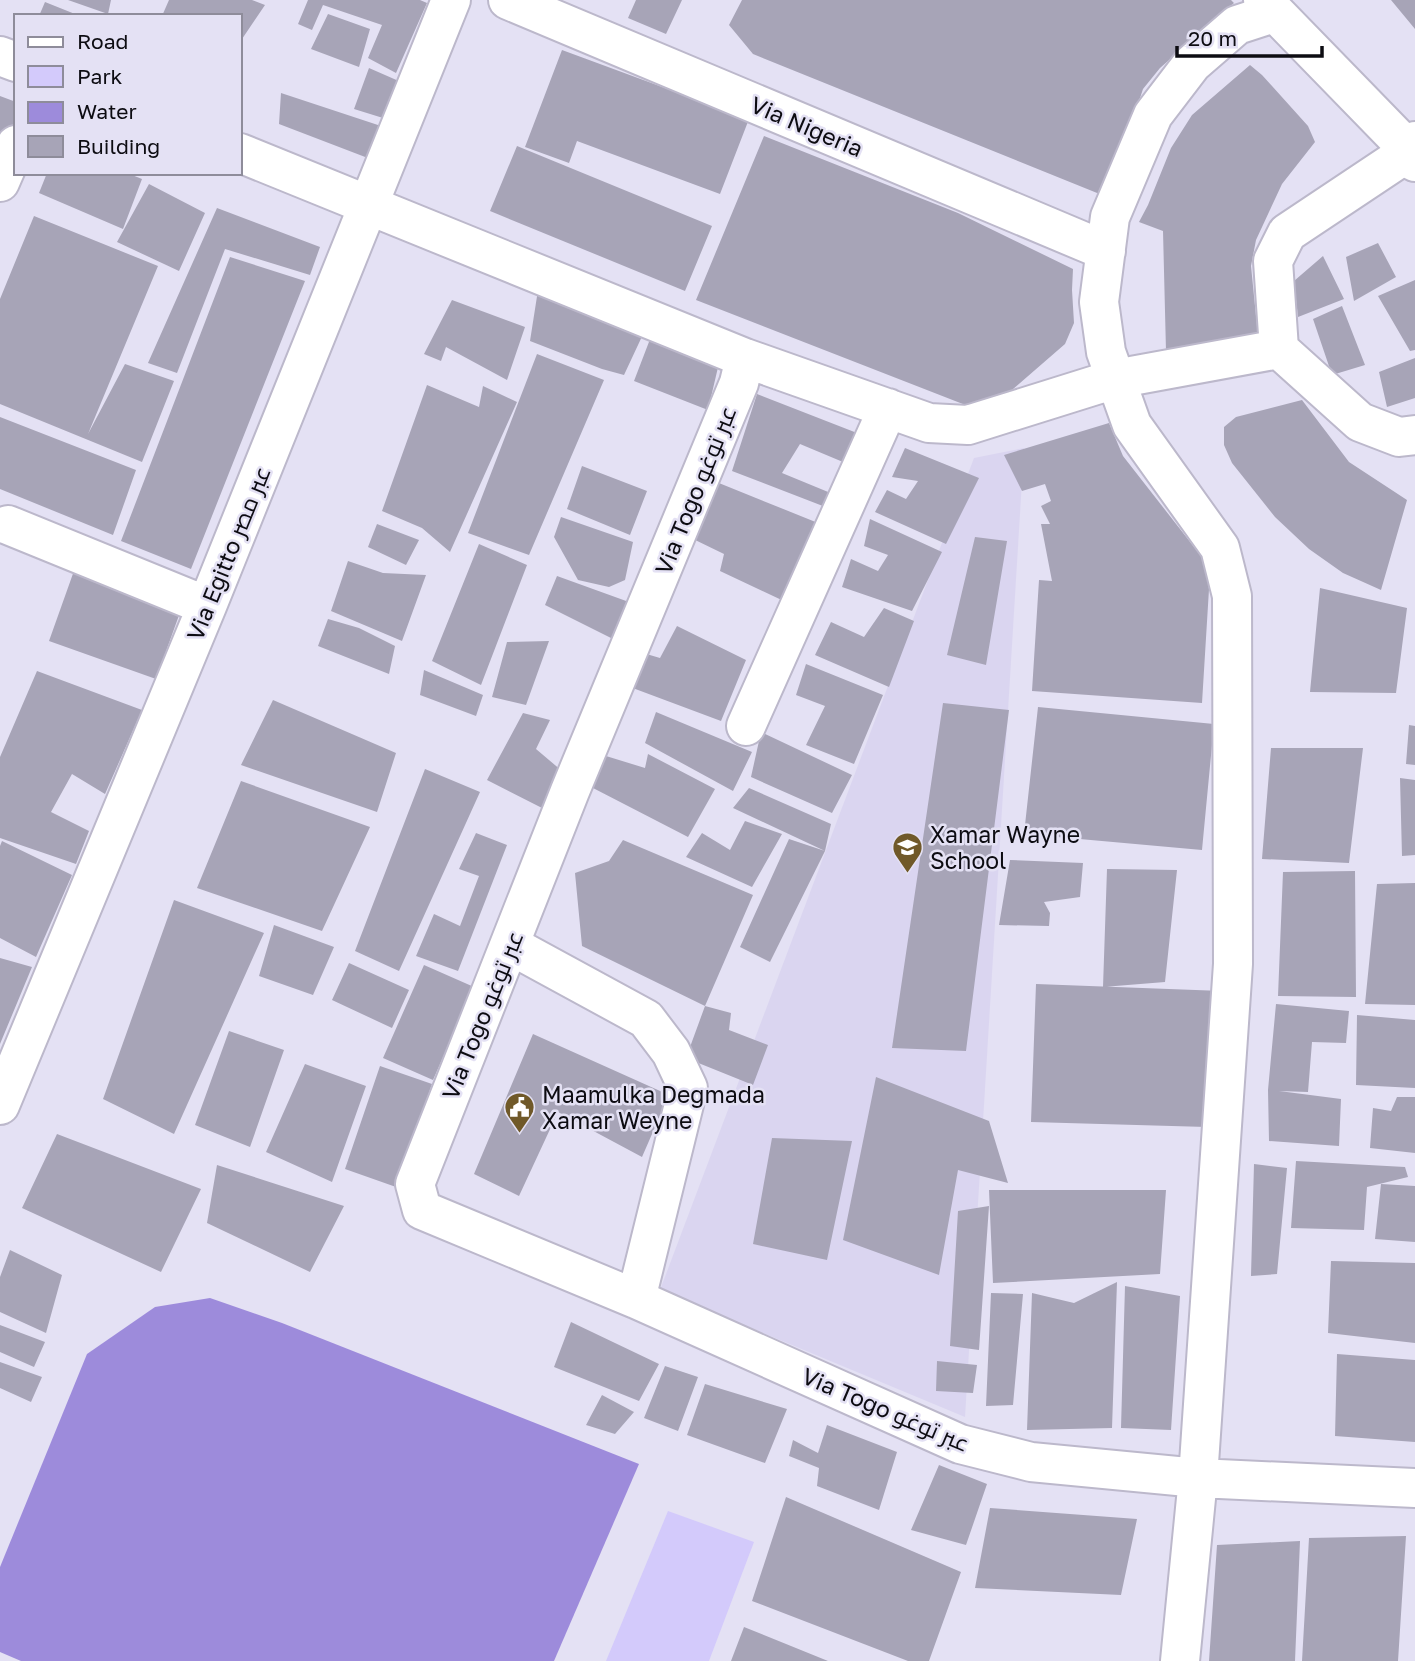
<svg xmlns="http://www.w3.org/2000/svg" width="1415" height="1661" font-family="'Golos Text',Cairo,sans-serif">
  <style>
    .built { fill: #dad5f0 }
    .green { fill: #d3cafb }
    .water { fill: #9d8bdb }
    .building { fill: #a7a4b7 }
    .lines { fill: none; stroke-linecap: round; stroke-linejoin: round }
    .minor-casing { stroke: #bcb8cb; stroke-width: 42 }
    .tertiary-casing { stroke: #bcb8cb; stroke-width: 42 }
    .minor { stroke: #fff; stroke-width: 38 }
    .tertiary { stroke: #fff; stroke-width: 38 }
    .labels { text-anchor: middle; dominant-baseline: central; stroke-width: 5; stroke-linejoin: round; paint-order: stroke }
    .street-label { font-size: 23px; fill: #0d0c12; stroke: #e4e1f4 }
    .poi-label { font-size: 23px; fill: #0d0c12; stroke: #e4e1f4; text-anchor: start }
  </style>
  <rect width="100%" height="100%" fill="#e4e1f4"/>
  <path class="built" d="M1024,448l-59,969 -305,-127 314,-832z"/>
  <path class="green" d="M668,1511l86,31 -45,119h-103z"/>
  <path class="water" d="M210,1298l72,25 357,141 -85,197h-533l-21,-9v-85l87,-213 68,-47z"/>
  <path class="building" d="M68,0h43l-3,14z
    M169,0h83l13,5 -23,34 -2,-1v-22h-78z
    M308,0h112l7,3 -31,70 -28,-15 14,-33 -59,-20 -11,25 -14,-6z
    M636,0h46l-16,34 -38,-16z
    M742,0h489l3,3 -74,65 -17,21 -36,108 -354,-143 -24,-29z
    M1391,0h24v29z
    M45,2l35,14h-41z
    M328,14l42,15 -11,38 -48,-18z
    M562,50l187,69 -29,75 -143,-53 -8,22 -44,-16z
    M1250,65l12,10 46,51 7,16 -33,42 -26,56 -5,26 7,70 -92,15 -3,-120 -24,-9 9,-17 23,-57 21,-33z
    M369,68l32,14 -18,36 -29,-9z
    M281,93l103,34 -11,33 -94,-36z
    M0,96l16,6v17l-16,37z
    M764,136l194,77 115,56 -1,21 2,33 -9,21 -60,52 -37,10 -272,-106z
    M517,146l195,80 -27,65 -195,-80z
    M47,173h80l15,6 -19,50 -84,-36z
    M149,184l56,29 -26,58 -62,-29z
    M217,208l103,39 -10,28 -85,-26 -48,124 -29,-10z
    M34,216l124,50 -70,168 37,-70 49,17 -32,81 -142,-58v-105z
    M1378,243l18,34 -42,24 -8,-44z
    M1323,256l21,43 -46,18 -4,-36z
    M230,257l75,24 -114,288 -70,-28z
    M1415,280v70l-5,1 -32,-55z
    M538,290l107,40 -21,45 -22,-6 -72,-28z
    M452,300l73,27 -18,53 -61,-33 -5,14 -17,-7z
    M1342,306l23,59 -33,10 -19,-56z
    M652,334l67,29 -11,47 -74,-29z
    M537,354l67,26 -75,175 -61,-22z
    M1415,358v40l-28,9 -8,-35z
    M427,385l52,22 4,-21 34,16 -67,150 -28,-24 -40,-17z
    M757,394l100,39 -14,29 -43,-18 -18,29 51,21 -5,14 -96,-37z
    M1302,400l47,62 58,38 -26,90 -38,-17 -34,-24 -34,-32 -43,-54 -8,-18v-18l12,-10z
    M0,417l136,53 -23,65 -113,-46z
    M1109,423l14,33 82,105 4,28 -7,114 -170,-12 7,-111 13,1 -11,-57h9l-9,-18 10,-5 -6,-17 -23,7 -18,-36z
    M905,448l74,30 -33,66 -71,-32 12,-22 19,9 12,-18 -26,-4z
    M582,466l65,25 -17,44 -63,-26z
    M709,479l109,44 -30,80 -68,-32 4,-17 -35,-17z
    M561,517l72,25 -8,38 -16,7 -31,-7 -24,-43z
    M870,519l72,33 -30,59 -70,-24 9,-28 27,12 10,-16 -24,-9z
    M377,524l42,16 -13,25 -38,-18z
    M975,537l32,4 -21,124 -39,-10z
    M479,544l48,21 -46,120 -49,-24z
    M348,561l35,12 43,2 -24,66 -71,-30z
    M75,568l107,39 -26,72 -107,-38z
    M557,576l83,30 -19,37 -76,-38z
    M1320,588l87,20 -11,85 -86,-1z
    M884,608l30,13 -25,66 -74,-32 16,-33 33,15z
    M328,619l31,9 36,18 -6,28 -71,-28z
    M677,626l69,34 -25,61 -91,-34 13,-34 17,5z
    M549,641l-23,64 -34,-8 15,-55z
    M806,664l77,31 -29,69 -48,-19 19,-39 -29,-11z
    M424,670l59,25 -7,21 -56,-21z
    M37,671l105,39 -37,84 -33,-20 -21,38 38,19 -13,33 -76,-26v-81z
    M273,700l123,53 -19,59 -136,-47z
    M943,703l66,7 -43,341 -74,-3z
    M1038,707l176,17 -12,126 -178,-16z
    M656,712l96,40 -19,39 -88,-48z
    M523,713l27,7 -14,29 26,22 -18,38 -57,-29z
    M1409,725l6,1v39l-9,-1z
    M761,732l91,43 -20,38 -81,-36z
    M1271,748h92l-14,115 -87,-4z
    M648,754l67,35 -27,48 -95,-49 13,-32 39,12z
    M425,769l55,23 -81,179 -44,-20z
    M1400,778l15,2v75l-13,1z
    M241,781l129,46 -48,104 -125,-43z
    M749,788l82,36 -6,27 -55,111 -30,-15 49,-108 36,12 -92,-43z
    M745,821l37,13 -30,53 -66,-30 16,-24 28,17z
    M476,833l31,12 -49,126 -42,-15 18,-42 26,12 19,-50 -20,-7z
    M623,840l130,55 -48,111 -123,-60 -7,-73 34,-12z
    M2,841l70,34 -36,82 -36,-19v-92z
    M1010,860l73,3 -3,34 -36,5 6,11 -1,13 -50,-1z
    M1107,869l70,1 -12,112 -62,5z
    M1355,871l1,126 -78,-1 5,-124z
    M1415,883v122l-50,-1 12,-120z
    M174,900l90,33 -90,201 -71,-35z
    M274,925l60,22 -21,48 -54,-19z
    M0,958l32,9 -32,77z
    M349,963l60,27 -17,38 -60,-28z
    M424,965l50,22 -41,93 -50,-22z
    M1036,984l186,7 -15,136 -176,-5z
    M1276,1004l73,7 -3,32 -34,-1 -4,50 -29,-1 62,8 -2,47 -70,-5 -1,-51z
    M705,1006l26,7 -2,17 39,15 -15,40 -67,-27z
    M1357,1015l58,5v68l-59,-3z
    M229,1031l55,19 -34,97 -55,-22z
    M533,1034l136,61 -27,62 -84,-45 -39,84 -45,-22z
    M305,1064l61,22 -34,96 -66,-30z
    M380,1066l52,18 -36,103 -51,-18z
    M876,1077l113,44 19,62 -50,-13 -19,105 -96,-35z
    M1397,1097h18v56l-45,-5 3,-40 18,3z
    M57,1134l144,55 -40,83 -139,-64z
    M772,1138l80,3 -25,119 -74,-16z
    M1296,1161l109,6 3,10 -41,10 -3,43 -73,-2z
    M1254,1164l33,4 -10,106 -26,2z
    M217,1165l127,41 -34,66 -103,-49z
    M1381,1184l34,2v56l-40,-3z
    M989,1190h177l-6,84 -167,9z
    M989,1206l-10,144 -29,-4 8,-135z
    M10,1250l52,25 -16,58 -46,-21v-35z
    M1331,1261l84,2v80l-87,-10z
    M1117,1282l-5,146 -85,2 5,-137 42,10z
    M1125,1286l55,10 -9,134 -50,-2z
    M991,1293l32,1 -10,111 -27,1z
    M571,1322l88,42 -20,37 -85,-34z
    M0,1325l45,17 -11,25 -34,-15z
    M1337,1354l78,6v82l-80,-6z
    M937,1361l40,4 -4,28 -37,-2z
    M0,1362l42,15 -11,25 -31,-14z
    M665,1366l33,11 -20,54 -34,-13z
    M705,1384l82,25 -22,54 -78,-28z
    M602,1395l32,17 -19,22 -29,-9z
    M827,1425l70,27 -18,58 -62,-24 2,-18 -30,-12 4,-16 25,13z
    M939,1465l48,19 -21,61 -55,-15z
    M786,1497l175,75 -32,89h-21l-156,-60z
    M990,1508l147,11 -16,76 -146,-7z
    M1406,1536l-8,125h-96l7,-123z
    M1300,1541l-5,120h-86l8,-116z
    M744,1627l84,34h-97z"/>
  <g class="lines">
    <defs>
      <path id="minor" d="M508,0l598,251
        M0,56l16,6
        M1415,141l-5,10 -123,82 -14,28 6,88 81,73 39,15 16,-2
        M240,153l505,205 -6,25 -169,408 -155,393 7,26 214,89 324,145 71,18 167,16 217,10
        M0,182l16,-37
        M745,358l184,65 39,2 147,-46 164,-30
        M8,525l199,81
        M746,726l142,-318
        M510,945l136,74 25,33 17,36 -52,211
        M0,1105l207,-499 244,-606
        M1180,1661l18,-183 35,-514 -1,-368 -12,-48 -88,-123 -26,-73 -7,-50 11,-85 43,-102 39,-51 45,-39 37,-12"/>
      <path id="tertiary" d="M1263,0l147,151 5,11"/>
    </defs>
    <use href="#minor" class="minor-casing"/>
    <use href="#tertiary" class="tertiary-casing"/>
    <use href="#minor" class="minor"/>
    <use href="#tertiary" class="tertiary"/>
  </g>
  <defs>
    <symbol id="school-pin" viewBox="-11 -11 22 30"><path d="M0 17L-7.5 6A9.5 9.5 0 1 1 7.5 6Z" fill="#705929" stroke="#e4e1f4"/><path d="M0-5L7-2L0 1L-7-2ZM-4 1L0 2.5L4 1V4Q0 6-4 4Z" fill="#fff"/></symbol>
    <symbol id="civic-pin" viewBox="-11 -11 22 30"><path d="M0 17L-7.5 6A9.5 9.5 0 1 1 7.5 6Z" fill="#705929" stroke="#e4e1f4"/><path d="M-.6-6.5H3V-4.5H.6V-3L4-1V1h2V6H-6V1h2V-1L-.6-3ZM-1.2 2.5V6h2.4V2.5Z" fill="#fff"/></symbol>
  </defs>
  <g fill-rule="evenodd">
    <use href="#school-pin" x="890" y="830" width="35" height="47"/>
    <use href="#civic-pin" x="502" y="1090" width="35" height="47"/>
  </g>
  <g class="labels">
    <g class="street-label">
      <text transform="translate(807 126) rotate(23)">Via Nigeria</text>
      <text transform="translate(695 490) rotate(-68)">Via Togo عبر توغو</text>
      <text transform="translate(228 553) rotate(-68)">Via Egitto عبر مصر</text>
      <text transform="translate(482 1015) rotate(-68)">Via Togo عبر توغو</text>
      <text transform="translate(886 1409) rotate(23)">Via Togo عبر توغو</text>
    </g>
    <g class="poi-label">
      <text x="930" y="834">Xamar Wayne<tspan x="930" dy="26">School</tspan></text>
      <text x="542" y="1094">Maamulka Degmada<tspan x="542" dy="26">Xamar Weyne</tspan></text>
    </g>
  </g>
  <rect x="14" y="14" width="228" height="161" fill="#e4e1f4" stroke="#8e8c9a" stroke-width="2"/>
  <rect x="28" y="37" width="35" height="10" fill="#ffffff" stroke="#8e8c9a" stroke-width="2"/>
  <text x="77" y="49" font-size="21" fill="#0d0c12">Road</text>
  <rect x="28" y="66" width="35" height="21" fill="#d3cafb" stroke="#8e8c9a" stroke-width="2"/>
  <text x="77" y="84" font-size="21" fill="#0d0c12">Park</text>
  <rect x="28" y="102" width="35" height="21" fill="#9d8bdb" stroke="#8e8c9a" stroke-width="2"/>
  <text x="77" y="119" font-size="21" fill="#0d0c12">Water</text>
  <rect x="28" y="136" width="35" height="21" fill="#a7a4b7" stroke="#8e8c9a" stroke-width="2"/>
  <text x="77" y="154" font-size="21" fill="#0d0c12">Building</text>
  <path d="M1177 46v10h145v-10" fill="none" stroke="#0d0c12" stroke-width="3.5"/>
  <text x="1188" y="46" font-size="21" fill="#0d0c12" stroke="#e4e1f4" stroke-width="5" paint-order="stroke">20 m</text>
</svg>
